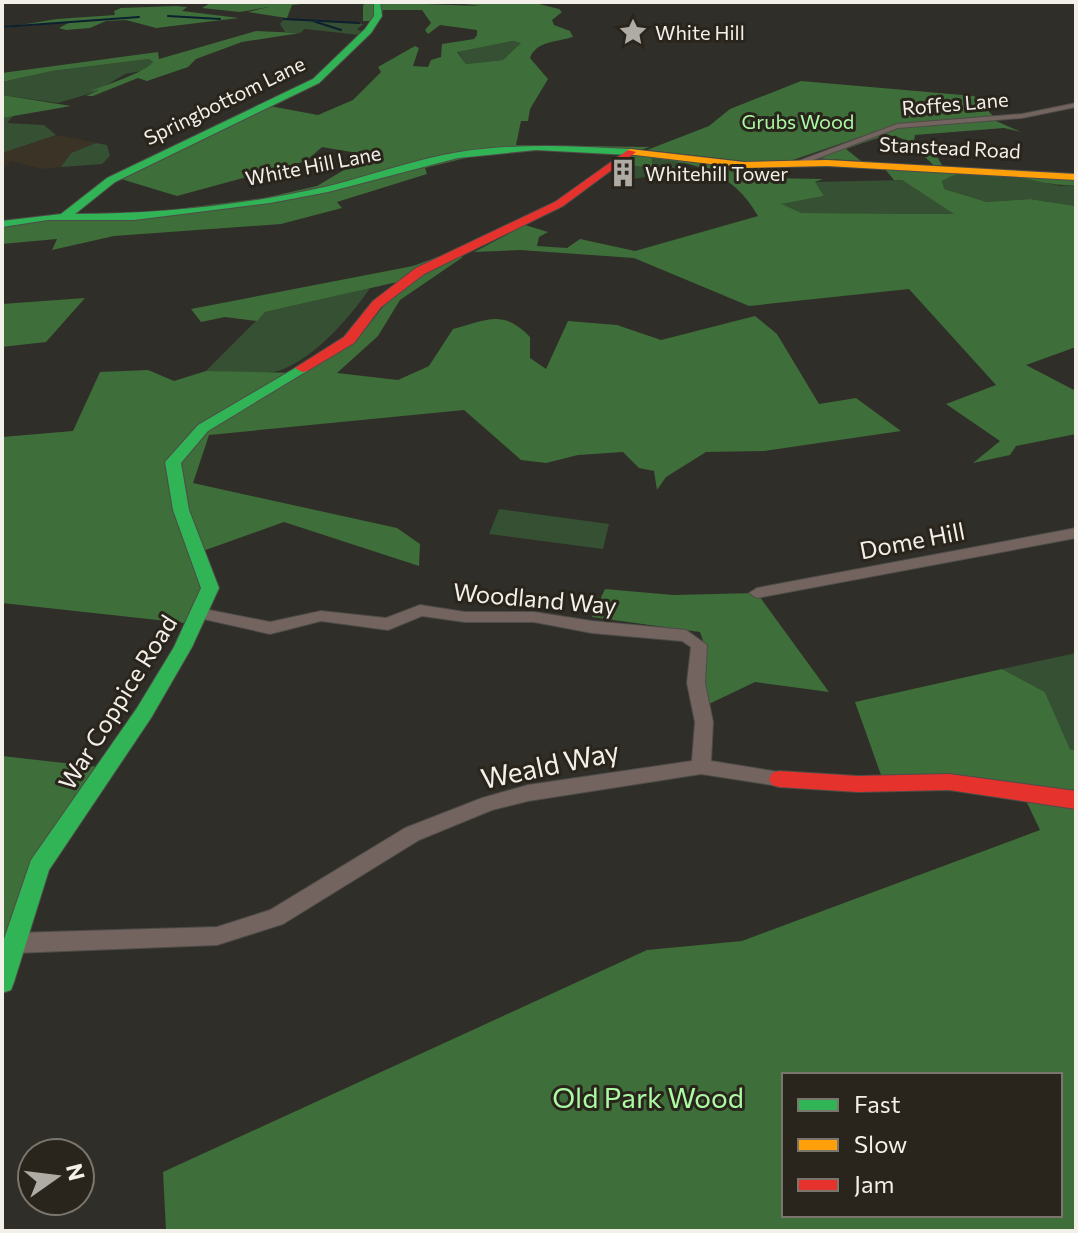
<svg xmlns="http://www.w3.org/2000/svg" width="1078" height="1233" font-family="Commissioner,sans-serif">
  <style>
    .built { fill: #3b3426 }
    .green { fill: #355032 }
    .forest { fill: #3e6e39; fill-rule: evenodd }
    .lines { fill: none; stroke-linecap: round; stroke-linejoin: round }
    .stream { stroke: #0d202f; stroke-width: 2 }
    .street-casing { stroke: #4e4c48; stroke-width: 2 }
    .fast-casing { stroke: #4e4c48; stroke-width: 2 }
    .slow-casing { stroke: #4e4c48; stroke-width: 2 }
    .jam-casing { stroke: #4e4c48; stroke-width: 2 }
    .street { fill: #73645f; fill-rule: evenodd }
    .fast { fill: #30b455; fill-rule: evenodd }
    .slow { fill: #ff9f0a; fill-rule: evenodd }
    .jam { fill: #e5322d; fill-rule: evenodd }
    .labels { text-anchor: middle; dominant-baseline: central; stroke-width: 6; stroke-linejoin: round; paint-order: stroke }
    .far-poi-label { font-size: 20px; fill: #f3efe9; stroke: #2a251c; text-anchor: start }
    .far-street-label { font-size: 20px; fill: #f3efe9; stroke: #2a251c }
    .far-park-label { font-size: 20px; fill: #abfaa4; stroke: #2a251c }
    .street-label { font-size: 24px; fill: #f3efe9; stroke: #2a251c }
    .near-street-label { font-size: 28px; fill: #f3efe9; stroke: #2a251c }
    .near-park-label { font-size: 28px; fill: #abfaa4; stroke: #2a251c }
  </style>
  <rect width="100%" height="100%" fill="#302e28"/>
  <path class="built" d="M56,135l40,8 -25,10 -10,14 -19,2 -31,-8 -9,9v-17z"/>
  <path class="green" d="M284,19l71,4 9,1 -7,5 5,3 -3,3 -54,-6 -5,4 -15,-1 -5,-8z
    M513,41l9,2 -19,17 -37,4 -9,-13z
    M149,59l5,4 -7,7 -22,4 -30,18 -37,11 -56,-8v-13l50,-11z
    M9,114l4,2 -6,7 37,2 12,10 -54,18v-35z
    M96,143l11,2 3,11 -8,8 -41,3 10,-14z
    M651,158l32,1 1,3 -13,10 -37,7 -15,-15 33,4z
    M956,172l56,3 49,11 15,-1v21l-46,-7 -43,3 -44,-13 -1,-8z
    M902,180l53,34 -153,-1 -23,-9 45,-8 -10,-14z
    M370,288c-20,30 -64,81 -102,85 -20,2 -42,-2 -62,-2l59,-59z
    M499,509l110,15 -6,25 -114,-15z
    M1076,653v98l-6,-2 -25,-57 -43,-23z"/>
  <path class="forest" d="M212,2h107l-27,3 -5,13 -39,-6 20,-5 -28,5 -38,-4z
    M369,2l111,4 -31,-4h82l28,7 3,3 -10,8 2,5 16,6 3,6c-16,5 -37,4 -43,21l18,21 -18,30 -2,12h-7l-5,24 134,2 -10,3 -125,-4 -90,22 2,6 -90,28 5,6 -61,16 -167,12 -62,14 5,-11 -55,5v-18l44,-7 76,-3 142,-18 53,-12 52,-31 -47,-8 -16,14 -129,35 -56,-17 -16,2 154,-77 59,11 35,-15 28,-28 -3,-5 37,-21 4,2 -6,18 15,1 3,-7 10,-3 1,-13 32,-5 3,-4v-5l-37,-5 -12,9 -3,-4 6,-7 -9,-13h-39l-5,11h-15v-16zM513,41l8,2 -18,17 -37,4 -9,-12z
    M176,6l11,1 -5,4 57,7 -83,10 -30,-8 -20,1 -16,7 -24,2 -7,-2 11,-6 -68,6 55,-9 58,-4 -1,-4 7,-3z
    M256,31l44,2 -58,9 -46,17 -8,8 -41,14 -9,-3 -45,18h-7l13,-6 -9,1c14,-5 56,-19 63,-29l-4,-3 -97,12 -50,11v-9l156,-21 1,7z
    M801,81l173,15 20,21 -99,8 -105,36 -29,2 -114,-13 62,-24 21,-17z
    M2,95l69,11 -69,12z
    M994,120l27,12 -17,-4 -89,7 -1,6 20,10 8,14 -8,1c-37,-39 -40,-34 -88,-17l15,12 -50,-3 86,-31z
    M633,154l115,13 9,11 66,1 -8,3 9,14 -43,8 21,9 152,1 -52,-34h-8l-10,-12 192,11v6c-42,3 -95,-29 -134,-4l2,8 43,13 43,-3 46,7v141l-50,18 50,26v43l-60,12 -6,9 -37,8 27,-22 -54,-37 50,-19 -87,-96 -160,17 -115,-48 -114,-8 -46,2 51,-27 23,7 -9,5 -2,9 30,2 13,-9 55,12 123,-35c-25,-44 -61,-53 -106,-58v10l-32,-4 4,5 -15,-1z
    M440,256l23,1 -63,43 -22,36 -41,37 61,7 31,-14 24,-37c34,-9 50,-20 77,8v21l16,11 22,-48 49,4 44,15 94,-24 22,18 42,70 37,-6 45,33 -137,20 -58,1 -40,25 -9,13 -3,-19 -15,-3 -16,-16 -45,3 -32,8 -25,-3 -57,-50 -255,25 -16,48 204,45 23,16 -1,22 -135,-44 -84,30 10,36 -16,36 -192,-21v-166l71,-6 27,-59 48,-2 26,11 32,-10 94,2 56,-32 29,-37 30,-26 -150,34 -8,9 -32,-4 -24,5 -10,-13 222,-43z
    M85,298l-39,44 -44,5v-43z
    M605,589l68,6 84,-2 72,99 -74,-10 -46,22c-9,-27 1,-49 -9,-72l-108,-15z
    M1002,669l43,23 25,57 6,2v40l-195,-16 -26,-73z
    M2,756l106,12 -69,99 -37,113z
    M1022,792l54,8v431h-910l-3,-59 484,-222 95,-9 298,-111zM784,1075h276v140h-276z"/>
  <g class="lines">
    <path class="stream" d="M168,16l52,3
      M284,19l75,4
      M313,21l28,9
      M2,27l137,-10"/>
    <defs>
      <path id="street" d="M1076,103v4l-54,11 -124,10 -98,37 -7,-2 104,-39 125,-10z
        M1076,528v10l-319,60 -8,-5 8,-5z
        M420,605l45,7h69l58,9 94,9 21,15 -2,38 8,39 -2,39 68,11 7,2 2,5 -2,5 -7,2 -78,-12 -173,27 -36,9 -73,30 -136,84 -66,21 -202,8 -8,-3 -3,-7 3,-7 8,-3 202,-6 53,-17 135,-82 77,-30 46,-13 164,-24 3,-39 -8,-39 4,-36 -9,-6 -90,-8 -58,-11h-69l-43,-6 -34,14 -67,-9 -51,13 -71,-16 -8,-5 8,-5 71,14 51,-11 65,7z"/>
      <path id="fast" d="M374,2h6l2,14 -11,17 -52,50 -204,99 -40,32c84,0 172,-9 254,-28 43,-11 87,-27 130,-34 58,-9 114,-6 171,-3l5,3 -5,3 -94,-5 -78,8 -130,34 -58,11 -136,17h-86l-46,7v-6l59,-7 46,-36 206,-99 52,-50 9,-13z
        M302,364l7,4 -2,3 -99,60 -27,32 8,47 30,78 -27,59 -41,71 -102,152 -35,112 -3,8 -9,3v-48l29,-85 106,-152 37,-61 27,-59 -28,-78 -8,-48 33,-37z"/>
      <path id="slow" d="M630,149l114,13 83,-2 249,14v6l-249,-14 -83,2 -117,-14v-4z"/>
      <path id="jam" d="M628,150l8,2 -73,54 -139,68 -43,33 -27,36 -47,28 -5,1 -7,-4 49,-31 29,-36 43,-33 139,-66z
        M779,771l79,5 91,-2 127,17v18l-127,-19 -91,2 -79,-5 -7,-2 -3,-6 3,-6z"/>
    </defs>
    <use href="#street" class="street-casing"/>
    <use href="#fast" class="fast-casing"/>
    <use href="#slow" class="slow-casing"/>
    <use href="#jam" class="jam-casing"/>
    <use href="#street" class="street"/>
    <use href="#fast" class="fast"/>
    <use href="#slow" class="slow"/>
    <use href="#jam" class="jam"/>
  </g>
  <defs>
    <symbol id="sight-bare" viewBox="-9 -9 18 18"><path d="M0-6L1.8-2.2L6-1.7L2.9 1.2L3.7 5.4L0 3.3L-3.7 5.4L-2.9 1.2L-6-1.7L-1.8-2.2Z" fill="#afaba5" stroke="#2a251c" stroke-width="2.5" paint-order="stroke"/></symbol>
    <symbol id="building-bare" viewBox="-9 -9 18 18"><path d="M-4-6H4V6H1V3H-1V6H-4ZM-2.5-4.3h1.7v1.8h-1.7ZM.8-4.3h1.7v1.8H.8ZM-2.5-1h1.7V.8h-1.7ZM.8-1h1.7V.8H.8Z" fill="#afaba5" stroke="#2a251c" stroke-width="2.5" paint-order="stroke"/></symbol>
  </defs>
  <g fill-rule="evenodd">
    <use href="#sight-bare" x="613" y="12" width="40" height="40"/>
    <use href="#building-bare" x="603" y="153" width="40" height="40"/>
  </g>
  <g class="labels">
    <g class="far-poi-label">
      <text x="655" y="32">White Hill</text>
      <text x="645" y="173">Whitehill Tower</text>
    </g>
    <g class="far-street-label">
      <text transform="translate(224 100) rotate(-26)">Springbottom Lane</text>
      <text transform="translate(955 103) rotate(-5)">Roffes Lane</text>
      <text transform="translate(950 147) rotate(3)">Stanstead Road</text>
      <text transform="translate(313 165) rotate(-11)">White Hill Lane</text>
    </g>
    <g class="far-park-label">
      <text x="798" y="121">Grubs Wood</text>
    </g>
    <g class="street-label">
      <text transform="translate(912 540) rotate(-11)">Dome Hill</text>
      <text transform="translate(535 598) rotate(5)">Woodland Way</text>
      <text transform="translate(117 702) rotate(-58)">War Coppice Road</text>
    </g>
    <g class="near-street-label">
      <text transform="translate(550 764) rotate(-12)">Weald Way</text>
    </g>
    <g class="near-park-label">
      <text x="648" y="1097">Old Park Wood</text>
    </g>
  </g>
  <rect width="1078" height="1233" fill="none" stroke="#f3efe9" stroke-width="8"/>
  <rect x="782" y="1073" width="280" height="144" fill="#2a251c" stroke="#7a766e" stroke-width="2"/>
  <rect x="798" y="1099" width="40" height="12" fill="#30b455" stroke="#7a766e" stroke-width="2"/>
  <text x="854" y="1113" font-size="24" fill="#f3efe9">Fast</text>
  <rect x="798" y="1139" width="40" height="12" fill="#ff9f0a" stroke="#7a766e" stroke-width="2"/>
  <text x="854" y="1153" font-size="24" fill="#f3efe9">Slow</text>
  <rect x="798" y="1179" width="40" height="12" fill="#e5322d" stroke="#7a766e" stroke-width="2"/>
  <text x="854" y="1193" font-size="24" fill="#f3efe9">Jam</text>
  <g transform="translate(56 1177) rotate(76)"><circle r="38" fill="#2a251c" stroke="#7a766e" stroke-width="2"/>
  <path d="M0-6L14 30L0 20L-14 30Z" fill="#afaba5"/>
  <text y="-12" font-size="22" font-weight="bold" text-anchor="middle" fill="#f3efe9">N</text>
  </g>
</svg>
